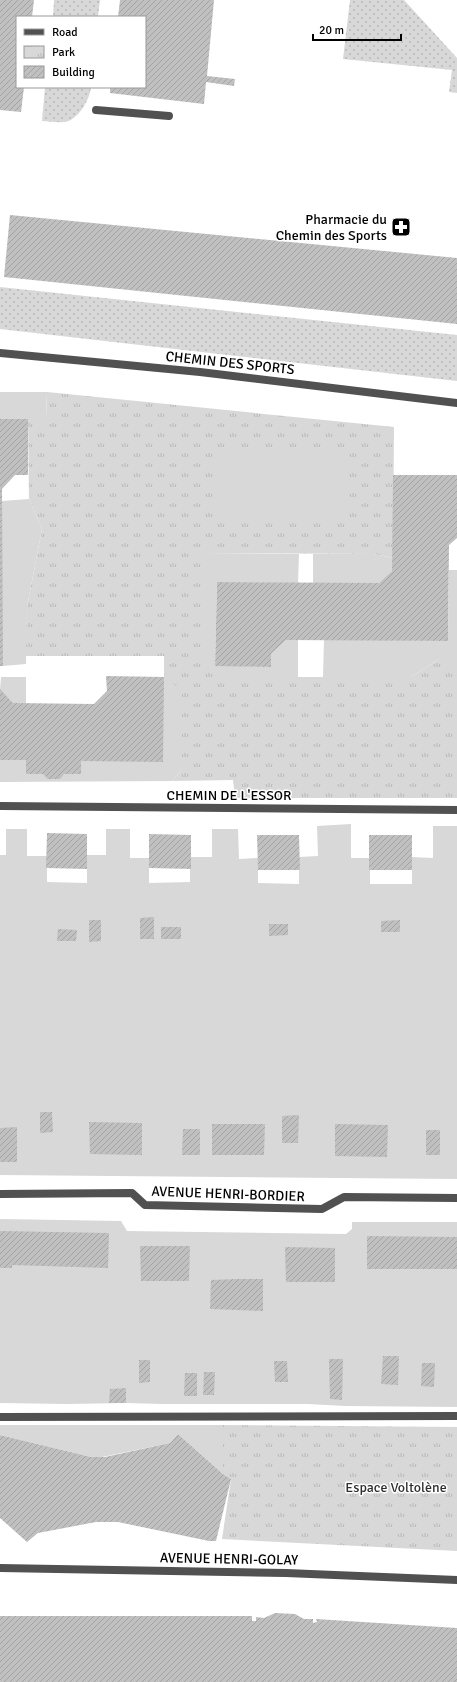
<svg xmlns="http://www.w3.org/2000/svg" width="457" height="1682" font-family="Signika,sans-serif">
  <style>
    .grass { fill: url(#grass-dots) }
    .park { fill: url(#park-tufts) }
    .garden { fill: #d8d8d8 }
    .building { fill: url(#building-hatch) }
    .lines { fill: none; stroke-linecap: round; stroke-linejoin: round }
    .service { stroke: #515151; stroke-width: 8 }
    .minor { stroke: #515151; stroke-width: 8 }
    .labels { text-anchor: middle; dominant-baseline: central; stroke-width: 3; stroke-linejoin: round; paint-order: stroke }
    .poi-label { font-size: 14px; fill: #000; stroke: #fff; text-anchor: end }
    .street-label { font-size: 14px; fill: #000; stroke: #fff }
    .park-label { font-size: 14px; fill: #2f2f2f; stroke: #fff }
  </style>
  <defs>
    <pattern id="grass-dots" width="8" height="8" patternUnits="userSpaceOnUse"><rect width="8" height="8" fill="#d8d8d8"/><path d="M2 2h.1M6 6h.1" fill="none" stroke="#b8b8b8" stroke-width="1.8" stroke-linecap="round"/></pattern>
    <pattern id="park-tufts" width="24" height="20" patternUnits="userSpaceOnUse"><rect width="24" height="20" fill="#d8d8d8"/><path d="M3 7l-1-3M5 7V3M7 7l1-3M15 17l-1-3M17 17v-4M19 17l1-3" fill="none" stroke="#b8b8b8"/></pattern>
    <pattern id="building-hatch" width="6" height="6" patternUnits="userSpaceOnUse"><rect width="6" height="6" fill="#c0c0c0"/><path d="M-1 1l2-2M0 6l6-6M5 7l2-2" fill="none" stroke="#a3a3a3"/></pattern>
  </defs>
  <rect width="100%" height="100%" fill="#fff"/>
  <path class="grass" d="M54,0h46l-2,17h-45z
    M350,0h54l53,58v35l-8,-1 3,-22 -109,-11z
    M45,87h46c-1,12 -13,34 -27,35 -7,1 -15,-1 -22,-1z
    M0,287l457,48v46l-457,-52z"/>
  <path class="park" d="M47,392l347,35 -1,131 -19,-4 -170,-1v113h11l1,11h195l28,-18h18v139h-222l-2,-18 -61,1 10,-12 -18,-92v-21h-139l2,-49 15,-78 -13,-30 -1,-80h18z
    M223,1425l234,2v124l-235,-12 9,-60 -8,-5z"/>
  <path class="garden" d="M0,392h47l-1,27h-46z
    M217,450h130l1,68 -131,1z
    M29,499l13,30 -15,78 -1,57 -23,2 -2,-57 1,-108z
    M204,553l95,1 -1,29 -81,-1 -2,83 56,2v-13l15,-14 12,-1v38h-83v-11h-11z
    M313,554h61l19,4 -1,13 -13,12h-66z
    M449,570h8v89h-18l-28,18h-88l1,-38 124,2z
    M1,677h25v27l-13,-1 -13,-13z
    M164,677l18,13v79l-10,12 -172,1v-22h26v14h55v-13z
    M351,824v34h19v26h42v-27l21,1v-32h24v353l-457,-4v-320h6v-26h21v27h20v26l40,1v-28h19v-26h24v29h19v25l41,-1v-25h22v-28h26l1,30 19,-1v25l41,1v-27l19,-1 -1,-30z
    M0,1219l121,2 6,10 219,3 6,-5v-7h105v185l-112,-1 -37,-2h-145l-37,-1 -59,1 -67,-1z
    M0,1425h223v49l-45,-40 -8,9 -68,14h-11l-91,-22z"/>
  <path class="building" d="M0,0h34l-2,17h-15v70h7l-3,25 -21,-2z
    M120,0h94l-7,76 28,3 -1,7 -28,-4 -2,22 -94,-11v-6h35v-70h-27z
    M10,215l447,43v66l-453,-47z
    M0,419h28v56h-13l-13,14 1,177h-3z
    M393,475h64v63l-8,7 -1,96 -162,-1 -15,14v13l-56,-1 2,-84 162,1 13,-12z
    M106,676l58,1 -1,85 -82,-1v13h-17l-4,5h-12l-5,-5h-17v-14h-26v-71l13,14 81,1 13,-13z
    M47,833l40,1v35l-41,-1z
    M149,834l42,1v34l-42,-1z
    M257,835h42l1,35h-42z
    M369,835h43v35h-43z
    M154,917v22h-14v-21z
    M89,920h12v21l-12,1z
    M400,920v12h-19v-11z
    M269,924h19v11l-19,1z
    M161,927h20v12h-20z
    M58,929l19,1 -1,11h-19z
    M40,1112h12l1,20 -13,1z
    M299,1115l-1,28h-16v-27z
    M89,1122l53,1v32l-52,-1z
    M212,1124h53l-1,31h-52z
    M335,1124l53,1 -1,32 -52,-1z
    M17,1127v35h-17v-34z
    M183,1129h17v26h-18z
    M426,1130h14v25h-14z
    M0,1231l109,2 -1,35 -96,-3v3h-12z
    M367,1236l90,1v32h-90z
    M140,1246h50l-1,35h-48z
    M285,1247l50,1v34h-49z
    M237,1279h26v32l-53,-2 1,-29z
    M383,1356h16l-1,29 -17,-1z
    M329,1359h14l-1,41 -12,-1z
    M139,1360h11v22l-11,1z
    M274,1361h13l1,21h-13z
    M422,1363h13l-1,24 -13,-1z
    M204,1372h11l-1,23h-11z
    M185,1373h12v23h-13z
    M126,1388v15h-17l1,-14z
    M178,1434l45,40 8,5 -15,62h-7l-91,-19h-22l-58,11 -11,9 -27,-24v-83l91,22h14l65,-14z
    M275,1613l20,1 9,5h9v4l4,-1 -1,-3 141,9v54h-457v-66h252v5h4v-4l8,1z"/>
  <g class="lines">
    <path class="service" d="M96,110l73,6
      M0,1417l457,-1"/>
    <path class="minor" d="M0,353l200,19 257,31
      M0,806l457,4
      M0,1194l132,-1 13,12 177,4 22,-12 113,1
      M0,1568l286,5 171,7"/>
  </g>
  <defs>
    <symbol id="pharmacy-square" viewBox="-11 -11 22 22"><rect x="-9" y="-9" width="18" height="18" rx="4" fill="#000" stroke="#fff"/><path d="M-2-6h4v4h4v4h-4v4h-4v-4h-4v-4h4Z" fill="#fff"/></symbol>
  </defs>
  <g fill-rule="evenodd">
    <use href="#pharmacy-square" x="390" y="216" width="22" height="22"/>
  </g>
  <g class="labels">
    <g class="poi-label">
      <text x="387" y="219">Pharmacie du<tspan x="387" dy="16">Chemin des Sports</tspan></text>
    </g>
    <g class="street-label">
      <text transform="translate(230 363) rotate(6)">CHEMIN DES SPORTS</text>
      <text x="229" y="795">CHEMIN DE L'ESSOR</text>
      <text transform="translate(228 1194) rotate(2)">AVENUE HENRI-BORDIER</text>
      <text transform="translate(229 1559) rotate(1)">AVENUE HENRI-GOLAY</text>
    </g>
    <g class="park-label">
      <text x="396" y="1487">Espace Voltolène</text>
    </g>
  </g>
  <rect x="16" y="16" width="130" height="72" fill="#ffffff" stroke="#999999"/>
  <rect x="24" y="29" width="20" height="6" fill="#515151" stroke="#999999"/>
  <text x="52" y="36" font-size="12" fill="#000000">Road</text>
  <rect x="24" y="46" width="20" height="12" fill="url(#park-tufts)" stroke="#999999"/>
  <text x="52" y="56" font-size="12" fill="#000000">Park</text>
  <rect x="24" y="66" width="20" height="12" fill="url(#building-hatch)" stroke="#999999"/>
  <text x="52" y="76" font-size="12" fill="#000000">Building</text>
  <path d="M313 34v6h88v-6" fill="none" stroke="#000000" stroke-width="2"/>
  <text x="319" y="34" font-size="12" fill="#000000" stroke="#ffffff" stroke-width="3" paint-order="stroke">20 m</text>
</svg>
